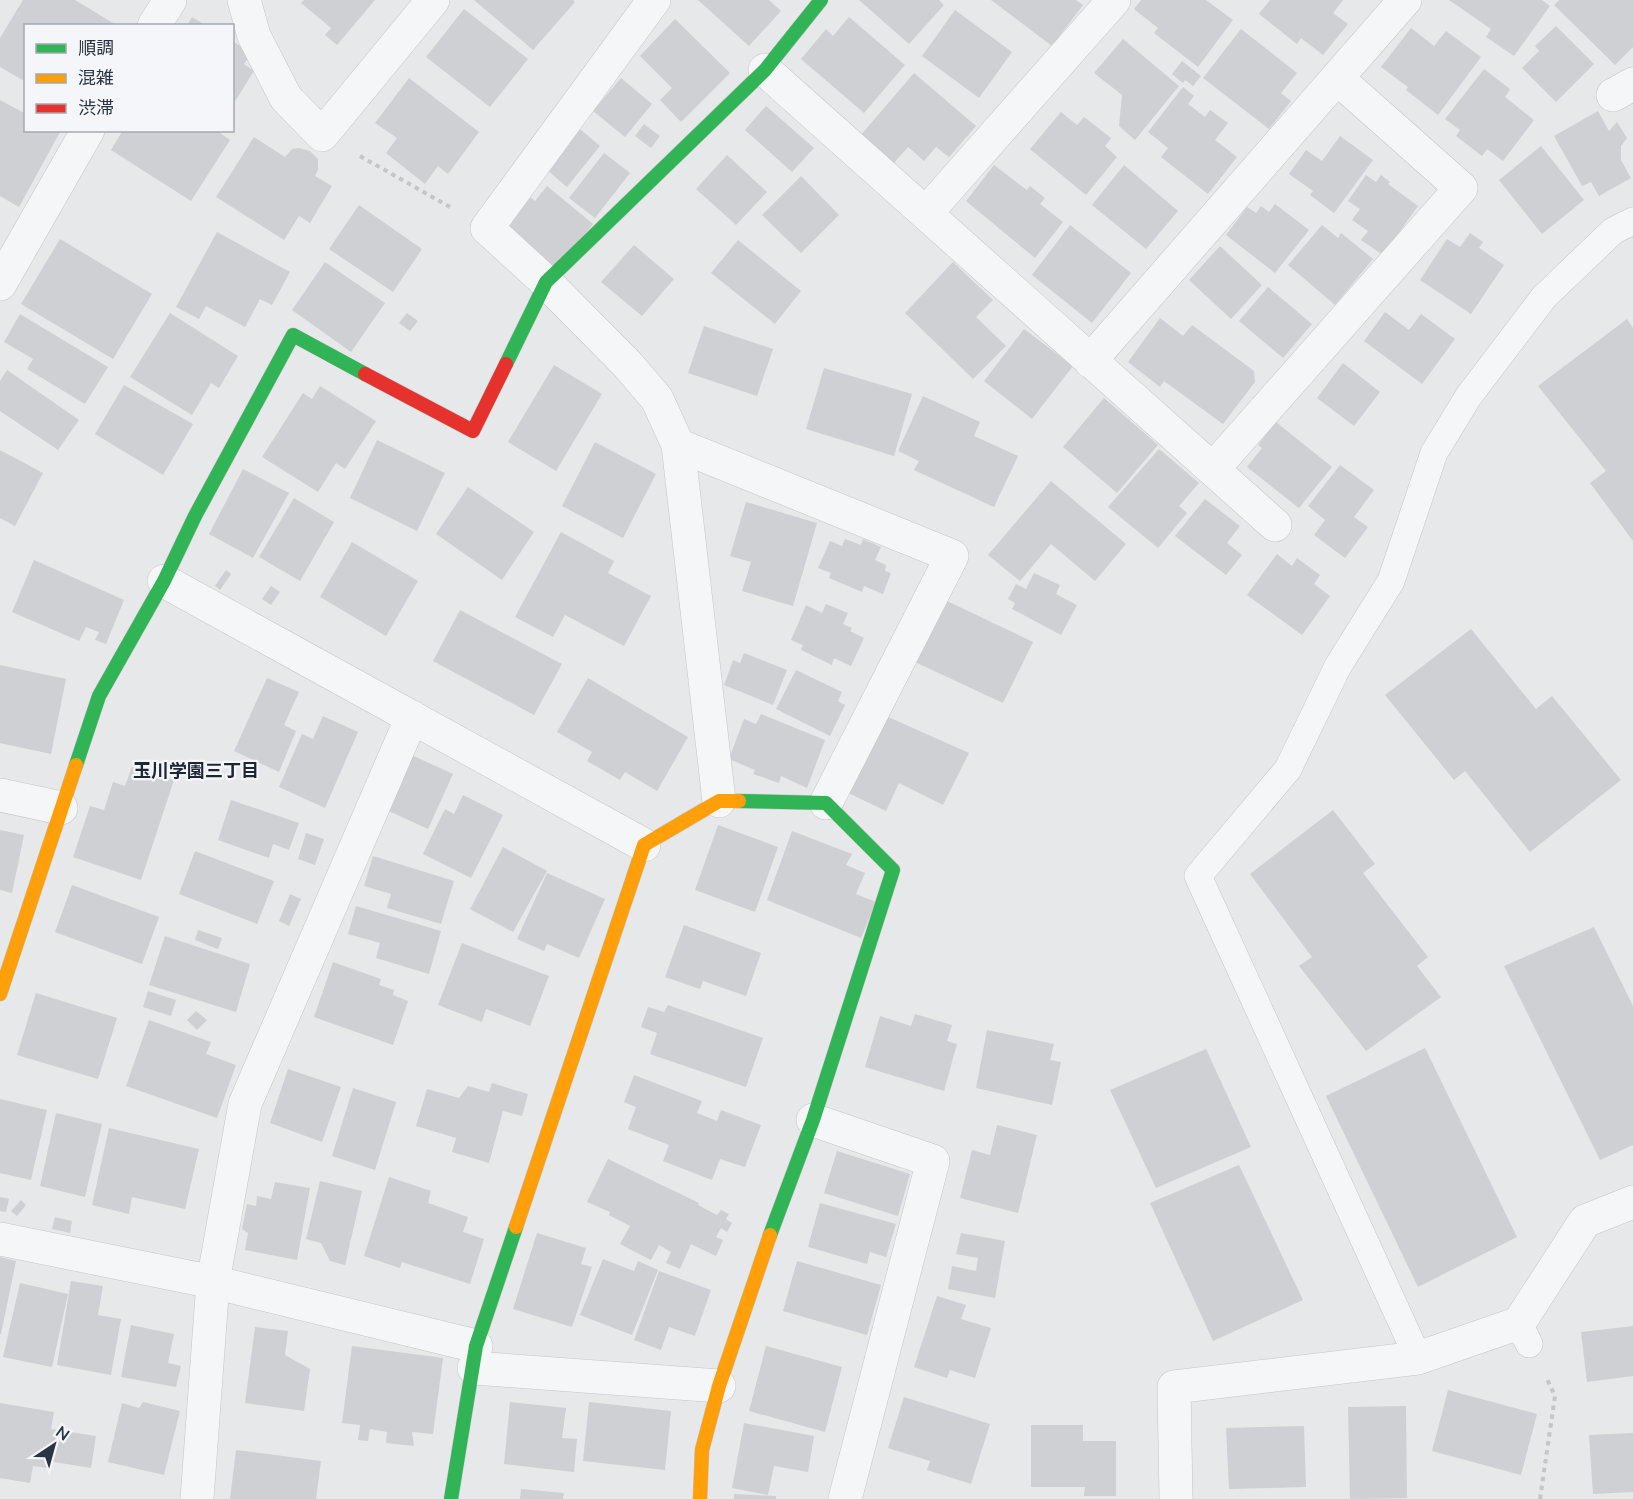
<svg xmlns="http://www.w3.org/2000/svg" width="1633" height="1499" font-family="Mulish,'Noto Sans JP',sans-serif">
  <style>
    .building { fill: #ced0d3 }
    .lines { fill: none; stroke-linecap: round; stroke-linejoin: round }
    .lane-casing { stroke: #c4c6c8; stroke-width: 28 }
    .street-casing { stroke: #c4c6c8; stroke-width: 34 }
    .fast-casing { stroke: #c4c6c8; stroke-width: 15 }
    .slow-casing { stroke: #c4c6c8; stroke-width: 15 }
    .jam-casing { stroke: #c4c6c8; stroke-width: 15 }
    .path { stroke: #c5c6ca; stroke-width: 4; stroke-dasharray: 4.5 4.5; stroke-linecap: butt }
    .lane { stroke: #f5f6f7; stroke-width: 27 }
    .street { stroke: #f5f6f7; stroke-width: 33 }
    .fast { stroke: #30b455; stroke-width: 14 }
    .slow { stroke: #ff9f0a; stroke-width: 14 }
    .jam { stroke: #e5322d; stroke-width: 14 }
    .labels { text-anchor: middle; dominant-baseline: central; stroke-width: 4.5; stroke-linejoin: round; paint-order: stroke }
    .neighbourhood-label { font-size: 18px; font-weight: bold; fill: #1d2536; stroke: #f4f6f9 }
  </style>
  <rect width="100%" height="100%" fill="#e6e8ea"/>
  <path class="building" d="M23,0h52l38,23 -1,3h-86v56l-26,-15v-29z
    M304,0h71l-38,45 -12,-10 6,-7 -30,-25z
    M474,0h99l2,2 -42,48z
    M698,0h71l12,11 -32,35z
    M859,0h80l5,5 -35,39z
    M991,0h85l7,5 -31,41z
    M1141,0h65l27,20 -35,47 -44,-34 4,-5 -24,-19z
    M1270,0h73l-10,13 15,11 -25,31 -22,-17 -4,6 -38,-30z
    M1449,0h93l8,6 -36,50 -28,-19 5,-8z
    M1559,0h74v47l-18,18 -61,-60z
    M464,9l64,50 -38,48 -64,-50z
    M955,10l57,42 -33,46 -57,-42z
    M192,17l15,9h-20z
    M849,17l56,48 -41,48 -63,-54 25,-30 7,7z
    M675,19l55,54 -49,49 -21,-22 12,-12 -32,-32z
    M1556,26l38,38 -38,38 -34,-34 17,-17 -4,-5z
    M1411,28l23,18 12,-15 35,26 -43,58 -32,-25 2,-3 -27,-20z
    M1241,29l56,44 -16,20 10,8 -22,28 -66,-51z
    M1123,39l56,47 -44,54 -16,-14 3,-31 -28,-22z
    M232,41l20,12 -8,11 10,7 -22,35z
    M1182,61l19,15 -8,10 -8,-6 -2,3 -11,-9z
    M1484,69l26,20 -5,8 29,23 -31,41 -16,-12 -5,7 -26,-20 4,-6 -15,-11z
    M914,73l62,53 -27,31 -13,-10 -12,14 -16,-14 -15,17 -33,-28z
    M409,78l70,54 -31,42 -10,-8 -13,18 -39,-31 11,-15 -22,-15z
    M621,78l31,26 -27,33 -32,-26z
    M1183,87l11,9 -6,8 17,13 5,-7 18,13 -13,17 22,17 -29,37 -47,-37 7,-9 -20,-16z
    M0,100l26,14v16h30l4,2 -41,75 -19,-11z
    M766,106l48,42 -22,24 -47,-42z
    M1598,111l11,20 8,-9 10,16 -6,8v14l10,18 -32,18 -8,-14 -9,4 -28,-50z
    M1061,112l16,13 7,-8 27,21 -6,8 12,11 -31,38 -56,-46z
    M644,124l16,12 -9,12 -16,-12z
    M580,129l20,17 -33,41 -20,-17z
    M123,130h93l14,10 -39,61 -80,-51z
    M1340,136l33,24 -39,53 -24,-18 3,-4 -24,-17 17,-24 16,11z
    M254,137l31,20 7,-8 7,-1 11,3 8,8v11l-3,6 17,10 -22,37 -11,-7 -15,24 -68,-43z
    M1541,146l43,54 -42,34 -43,-54z
    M604,153l26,20 -35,45 -26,-20z
    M727,155l40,37 -31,33 -40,-36z
    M994,165l33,25 3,-4 15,12 -5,6 23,18 -28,36 -69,-57z
    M1124,165l54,46 -32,38 -54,-44z
    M1366,175l10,7 5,-7 9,7 -2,2 30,22 -35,49 -22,-15 7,-9 -16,-11 8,-11 -12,-8z
    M801,176l38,39 -38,38 -39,-38z
    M547,186l46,38 -39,48 -57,-47 27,-33 11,9z
    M1275,204l34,26 -34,43 -49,-38 21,-28 9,6 5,-7 8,6z
    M359,205l63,44 -29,43 -64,-43z
    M1070,225l61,48 -39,50 -60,-48z
    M1322,225l16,13 3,-5 32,26 -38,46 -47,-40z
    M217,232l73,40 -18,33 -12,-6 -15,28 -39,-21 -7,13 -23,-12z
    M1470,233l13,9 -4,6 25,17 -33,49 -51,-34 27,-41 13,8z
    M60,239l92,55 -39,65 -92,-55z
    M738,240l63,51 -26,33 -64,-51z
    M634,245l40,34 -32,37 -41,-34z
    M1220,246l42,39 -31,34 -42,-39z
    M325,262l60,41 -34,49 -59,-42z
    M953,262l40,38 -17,17 30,29 -33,33 -68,-66z
    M1268,287l44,37 -29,34 -44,-37z
    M1385,312l24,18 12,-16 34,25 -33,45 -58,-43z
    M170,313l68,43 -19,32 -8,-5 -19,32 -62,-38z
    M407,313l11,8 -8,10 -11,-8z
    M20,314l88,53 -23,37 -58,-35 6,-10 -29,-17z
    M1160,318l23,18 9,-11 62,46 1,11 -32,42 -59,-43 -4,6 -32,-25z
    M1627,319l6,9v213l-43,-58 16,-12 -68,-85z
    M704,326l69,23 -16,47 -69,-23z
    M1024,329l49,37 -41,53 -48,-38z
    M1343,363l37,29 -26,34 -37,-28z
    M554,365l48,29 -46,77 -48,-29z
    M824,368l88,26 -18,62 -88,-27z
    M7,370l72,50 -21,30 -58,-39v-30z
    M124,385l69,39 -30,51 -68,-41z
    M320,386l56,35 -31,48 -9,-6 -18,29 -56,-35 41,-64 9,6z
    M923,396l57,26 -6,14 44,20 -24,51 -80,-37 5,-9 -21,-10z
    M1104,398l54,47 -41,48 -54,-46z
    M1276,422l56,45 -33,41 -52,-41 15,-19 -4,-3z
    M377,440l68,33 -28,58 -67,-33z
    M595,442l61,32 -33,64 -61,-32z
    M1159,449l40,34 -20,23 8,7 -29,35 -50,-41z
    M0,450l43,23 -28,53 -15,-8z
    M1340,465l34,25 -20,27 14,10 -23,31 -31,-23 11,-15 -17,-14z
    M243,469l46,24 -36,65 -44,-24z
    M1051,481l75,63 -31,37 -44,-37 -31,37 -32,-26z
    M468,487l66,45 -32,48 -66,-46z
    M294,498l40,24 -34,59 -41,-24z
    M1205,499l35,27 -13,17 15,12 -16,20 -51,-39z
    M746,502l71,21 -24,83 -51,-15 9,-29 -21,-6z
    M561,532l53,29 -6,12 43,23 -27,50 -59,-31 -12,22 -38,-20z
    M845,539l16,6 2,-6 18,8 -6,13 11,5 -1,6 6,2 -8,21 -19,-8 -2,6 -33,-14 2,-5 -13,-5 12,-27 12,5z
    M352,542l66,39 -32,55 -66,-39z
    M1277,554l15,12 5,-8 23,17 -6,9 16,12 -28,39 -55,-40z
    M34,560l90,40 -18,44 -11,-4 4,-8 -13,-5 -7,14 -67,-29z
    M226,570l5,4 -11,16 -5,-4z
    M1034,573l26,12 -4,9 21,11 -16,30 -49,-26 3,-6 -7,-4 8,-15 10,5z
    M271,586l9,6 -9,13 -9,-6z
    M945,600l88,42 -30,61 -88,-41z
    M826,604l22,9 -5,11 9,4 -2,3 14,7 -13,28 -17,-8 -2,7 -31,-15 2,-5 -12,-5 15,-35 16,8z
    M460,610l102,54 -28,51 -101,-54z
    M1471,629l65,80 16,-13 69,84 -91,72 -65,-81 -11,9 -69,-85z
    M744,653l43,17 -14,35 -49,-20 9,-25 7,3z
    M0,665l66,14 -15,75 -51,-11z
    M796,670l46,22 -4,9 7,4 -15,31 -54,-27z
    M267,678l32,14 -15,33 12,6 -17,41 -45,-21z
    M588,678l100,59 -31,54 -32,-19 -5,8 -33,-19 5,-9 -35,-20z
    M761,714l64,26 -18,48 -26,-12 -2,7 -26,-9 2,-4 -26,-11 15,-40 12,5z
    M323,716l35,16 -33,76 -46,-21 23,-53 11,5z
    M886,716l83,37 -26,52 -44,-22 -13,28 -40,-19z
    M405,752l48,22 -25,55 -48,-22z
    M132,767l42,13 -33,100 -68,-23 17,-51 14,4 9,-28 12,4z
    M463,795l40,20 -32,63 -48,-24 22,-45 9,5z
    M231,800l68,23 -10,27 -16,-6 -4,14 -51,-18z
    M1333,810l42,54 -12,9 65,84 -11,9 24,31 -75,54 -67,-85 13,-9 -62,-83z
    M718,825l60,22 -23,65 -60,-22z
    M0,830l24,5 -12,58 -12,-3z
    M792,831l60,23 -6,11 19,8 -9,21 20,8 -15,36 -94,-38z
    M306,833l18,6 -9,26 -17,-6z
    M503,847l44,24 -34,61 -43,-23z
    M195,851l79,30 -17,43 -78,-30z
    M373,856l81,25 -13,43 -54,-16 4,-14 -27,-8z
    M547,873l58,26 -26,59 -32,-14 -3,7 -27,-12z
    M72,885l87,32 -17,47 -87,-32z
    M290,894l11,5 -12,27 -10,-5z
    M356,906l85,25 -12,43 -53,-16 4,-15 -32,-9z
    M684,925l77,28 -15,43 -43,-15 -3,8 -35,-12z
    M1594,927l39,79v139l-33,15 -96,-194z
    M198,930l24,8 -4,11 -23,-9z
    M165,936l85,28 -14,48 -87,-27z
    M462,943l87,33 -19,50 -44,-17 -4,13 -44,-17z
    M333,962l48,17 -2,6 15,5 -1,5 15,6 -15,44 -79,-28z
    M148,991l28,9 -5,16 -28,-9z
    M36,993l81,25 -19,61 -81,-24z
    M668,1005l95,33 -17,49 -96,-33 7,-21 -16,-6 7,-20 16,5z
    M196,1011l11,9 -10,10 -10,-10z
    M915,1014l37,11 -5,16 10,3 -13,47 -79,-24 15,-51 31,10z
    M149,1020l62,22 -5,12 30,11 -19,53 -91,-32z
    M987,1030l67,14 -4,16 11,2 -9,43 -76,-17z
    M1425,1048l92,189 -99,50 -92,-191z
    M1206,1049l45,98 -95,41 -46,-98z
    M288,1069l53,18 -19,55 -52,-19z
    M634,1075l68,26 -5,12 20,8 4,-11 40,15 -16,42 -25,-8 -8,21 -49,-19 6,-16 -41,-16 8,-22 -12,-5z
    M492,1083l36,11 -6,22 -19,-5 -14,52 -37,-11 4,-14 -40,-12 11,-37 32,9 9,-12 21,6z
    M353,1088l43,14 -21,68 -43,-14z
    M0,1099l47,11 -16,70 -31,-7z
    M56,1113l46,11 -17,73 -45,-11z
    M997,1125l40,10 -19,78 -58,-15 12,-48 18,5z
    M109,1128l90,21 -14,60 -53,-12 -3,17 -37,-9z
    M837,1151l73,23 -12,42 -74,-23z
    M608,1159l91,44 -1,2 19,10 4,-5 8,4 -3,5 6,4 -5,9 -6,-4 -5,9 7,3 -7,16 -25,-12 -11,25 -14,-6 5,-11 -12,-7 -8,15 -31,-16 10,-18 -21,-11 1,-3 -23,-10z
    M1239,1165l64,135 -90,41 -63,-138z
    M389,1177l42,14 -3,12 40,14 -5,15 21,7 -14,45 -68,-22 -2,6 -36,-12z
    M320,1181l42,10 -17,74 -15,-4 -9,-18 -15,-4z
    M275,1182l35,6 -13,72 -52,-10 3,-17 -6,-4 5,-25 9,2 1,-10 14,3z
    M0,1197l9,2 -3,13 -6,-1z
    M21,1200l5,5 -9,11 -6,-5z
    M820,1203l76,21 -10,33 -16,-5 -3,12 -59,-17z
    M55,1217l17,4 -2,12 -18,-4z
    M537,1233l49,15 -5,16 11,3 -20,60 -59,-18z
    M961,1233l44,8 -10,57 -47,-9 4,-23 24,5 2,-13 -22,-4z
    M0,1257l16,4 -15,73h-1z
    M603,1259l31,12 4,-10 20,9 -26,65 -52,-20z
    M797,1261l84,24 -14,50 -84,-24z
    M659,1271l52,19 -16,46 -26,-9 -8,23 -27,-10z
    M71,1281l32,5 -5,29 23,4 -10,56 -54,-10z
    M20,1283l48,11 -16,73 -49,-10z
    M937,1296l29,9 -5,14 30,9 -16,50 -25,-8 -3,8 -33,-11z
    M131,1325l43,9 -6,29 13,3 -5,21 -55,-10z
    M1633,1326v50l-46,6 -6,-50z
    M255,1327l33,4 -3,24 25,14 -6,42 -59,-8z
    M352,1346l91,12 -10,76 -21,-2 2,14 -28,-3 1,-11 -17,-3 -2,12 -10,-1 2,-15 -18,-2z
    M766,1346l76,21 -17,65 -76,-21z
    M1448,1390l89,24 -16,61 -89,-24z
    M904,1397l86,27 -19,60 -44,-14 3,-9 -42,-13z
    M143,1402l37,9 -16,64 -56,-13 14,-59 17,5z
    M510,1402l56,6 -4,30 15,1 -3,33 -70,-8z
    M589,1402l82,9 -6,59 -82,-9z
    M0,1403l54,9 -3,17 45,7 -5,32 -43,-7 -1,7 -14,-2 -3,17 -30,-5z
    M1406,1406l1,92 -57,1 -2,-92z
    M744,1423l70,13 -6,36 -34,-6 -6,29 -36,-7z
    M1031,1425h52v16h33v55h-32l1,-9h-54z
    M1304,1426l2,61 -77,2 -3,-61z
    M1633,1433v59l-40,2 -4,-59z
    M236,1450l85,11 -5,38h-86z
    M521,1489l43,4 -1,6h-43z
    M734,1494l42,2v3h-42z"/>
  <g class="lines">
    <defs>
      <path id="lane" d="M1519,1323l10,21
        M1418,1358l-220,-482 90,-107 50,-103 53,-85 43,-128 34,-56 76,-100 69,-66 20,-10"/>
      <path id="street" d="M244,0l10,36 32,62 36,37 111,-135
        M654,0l-167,228 59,54 82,83 29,34 21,46 41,356
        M154,26l16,-26
        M765,70l510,455
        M1613,95l20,-11
        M926,213l188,-213
        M0,284l88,-154
        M1090,361l315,-361
        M678,445l274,111 -126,247
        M1213,469l248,-281 -124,-110
        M164,581l480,264
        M0,795l61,13
        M813,1120l120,41 -88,338
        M0,1239l213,43 263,64
        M474,1368l245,18
        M197,1499l16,-217 32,-178 167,-387
        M1176,1499l-2,-112 244,-29 101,-35 66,-102 48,-19"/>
      <path id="fast" d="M506,364l40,-82 219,-212 56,-70
        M76,765l23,-69 65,-115 31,-65 98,-181 72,39
        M739,801l87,2 67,67 -80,250 -43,115
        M451,1499l25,-153 40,-119"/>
      <path id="slow" d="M0,994l76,-229
        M516,1227l128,-382 75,-44h20
        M700,1499l2,-49 17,-64 51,-151"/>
      <path id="jam" d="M365,374l108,57 33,-67"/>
    </defs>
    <use href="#lane" class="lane-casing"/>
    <use href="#street" class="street-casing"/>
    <use href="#fast" class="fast-casing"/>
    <use href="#slow" class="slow-casing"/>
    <use href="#jam" class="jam-casing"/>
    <path class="path" d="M360,156l90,51
      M1540,1499l15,-103 -9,-19"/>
    <use href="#lane" class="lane"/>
    <use href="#street" class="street"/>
    <use href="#fast" class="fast"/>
    <use href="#slow" class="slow"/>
    <use href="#jam" class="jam"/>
  </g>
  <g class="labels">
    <g class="neighbourhood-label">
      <text x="196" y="770">玉川学園三丁目</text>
    </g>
  </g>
  <rect x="24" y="24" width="210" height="108" fill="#f4f6f9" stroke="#a4a8b1" stroke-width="1.5"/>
  <rect x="36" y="44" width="30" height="9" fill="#30b455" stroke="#a4a8b1" stroke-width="1.5"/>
  <text x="78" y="54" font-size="18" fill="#2b3445">順調</text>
  <rect x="36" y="74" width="30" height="9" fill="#ff9f0a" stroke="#a4a8b1" stroke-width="1.5"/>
  <text x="78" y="84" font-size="18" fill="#2b3445">混雑</text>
  <rect x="36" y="104" width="30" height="9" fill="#e5322d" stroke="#a4a8b1" stroke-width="1.5"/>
  <text x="78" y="114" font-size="18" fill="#2b3445">渋滞</text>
  <g transform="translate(54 1445) rotate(36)" stroke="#f4f6f9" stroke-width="4.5" paint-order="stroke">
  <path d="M0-4.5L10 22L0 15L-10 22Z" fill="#2b3445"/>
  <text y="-9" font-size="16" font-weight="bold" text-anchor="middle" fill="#2b3445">N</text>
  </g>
</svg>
